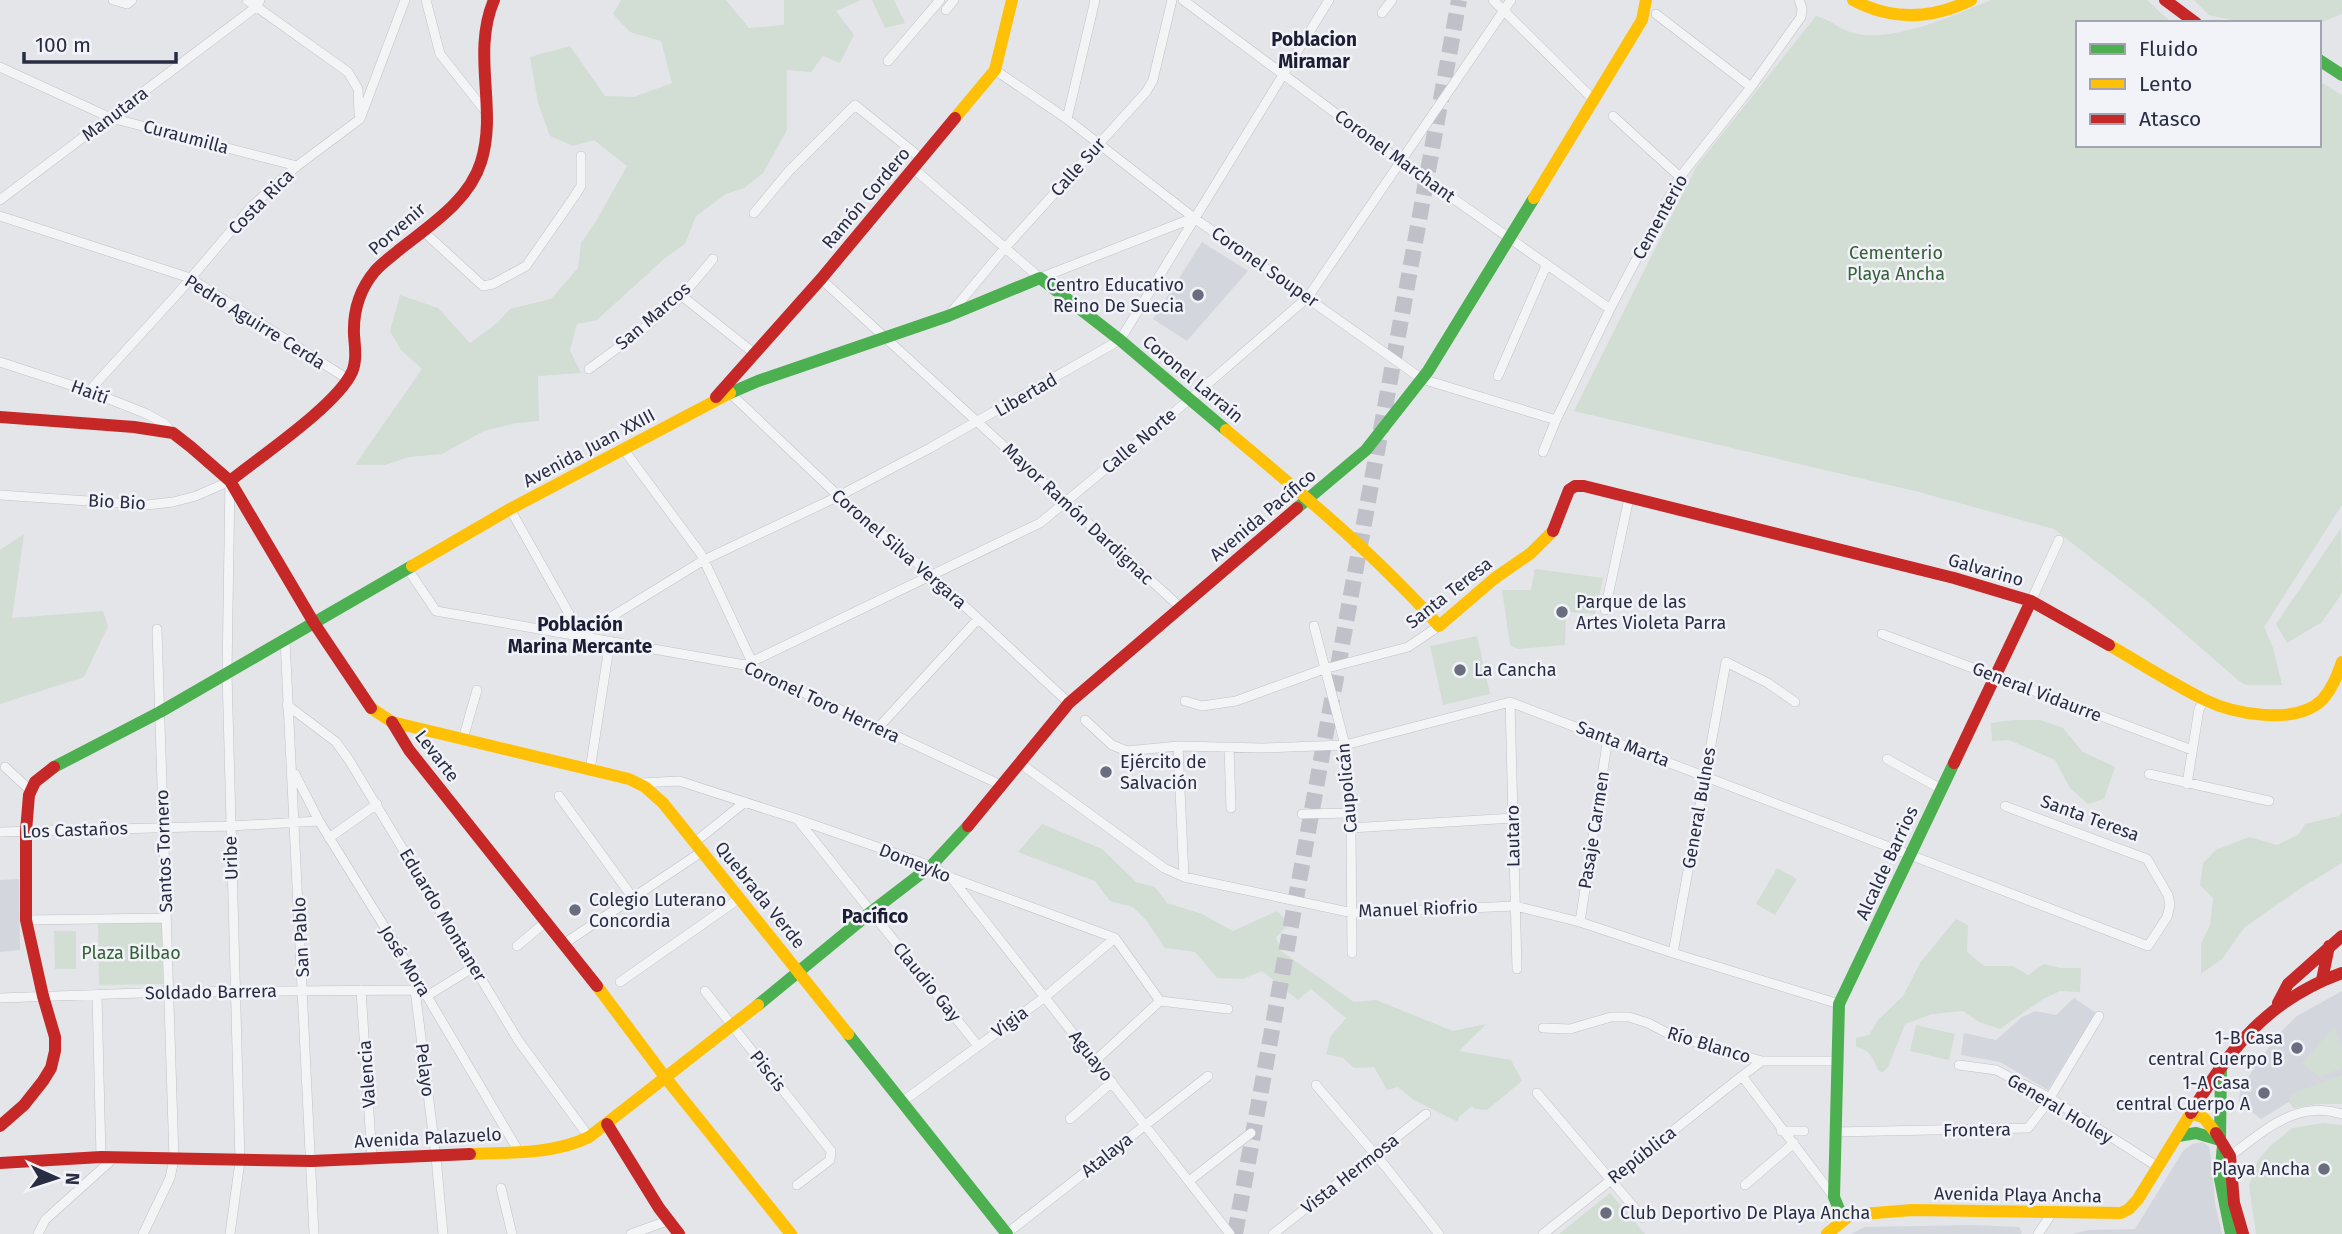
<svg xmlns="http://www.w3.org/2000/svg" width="2342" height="1234" font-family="'Fira Sans',sans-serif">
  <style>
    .built { fill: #d4d6de }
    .green { fill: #d2ddd4 }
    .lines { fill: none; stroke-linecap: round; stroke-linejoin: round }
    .highway-tunnel { stroke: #bfc0c8; stroke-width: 16; stroke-dasharray: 16 8; stroke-linecap: butt }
    .street-casing { stroke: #c1c2c7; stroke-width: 10 }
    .street { stroke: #f3f4f6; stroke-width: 9 }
    .fast { stroke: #4caf50; stroke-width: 12 }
    .slow { stroke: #ffc107; stroke-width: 12 }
    .jam { stroke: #c62828; stroke-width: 12 }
    .poi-dot { fill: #6a6d7e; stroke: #f2f3f8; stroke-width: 2.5 }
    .labels { text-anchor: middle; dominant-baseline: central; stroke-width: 5; stroke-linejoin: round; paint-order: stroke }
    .street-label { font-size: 18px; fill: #292d44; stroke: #f2f3f8 }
    .park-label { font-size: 18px; fill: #366138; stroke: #f2f3f8 }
    .poi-label { font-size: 18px; fill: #292d44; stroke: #f2f3f8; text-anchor: start }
    .neighbourhood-label { font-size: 19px; font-weight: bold; fill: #1b1e35; stroke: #f2f3f8 }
  </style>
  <rect width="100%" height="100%" fill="#e4e5e9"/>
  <path class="built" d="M1202,242l46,29 -61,70 -34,-22z
    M19,879l1,71 -20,2v-72z
    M2342,991v113h-27l-21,4 -5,-6 -28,17 -22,-17 1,-13 35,-51 22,-22z
    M2074,998l22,15 -48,77 -48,-28 -39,-7 3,-22 32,7 26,-23 13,-6 21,4z
    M2203,1142l6,5 2,10 4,46 7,31h-150l16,-4 47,-1 48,-78 9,-7z
    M1971,1225l48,2 3,5 -1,2h-170l14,-7z"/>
  <path class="green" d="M621,0h105l23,28 35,-3v-25h77l-25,11 18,24 -14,28 -17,-7 -12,16 -24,-2v60l-24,43 -19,15 -18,6 -30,22 -11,28 -20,14 -68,62 -20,4 -7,26 11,23 -43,3 1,45 -23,2 -32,8 -42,23 -33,3 -24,8h-30l67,-96 -21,-19 -11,-19 10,-36 38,13 32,35 27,-20 13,-14 41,-10 27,-31 3,-25 14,-20 32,-57 -33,-26 -21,6 -23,-10 -12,-33 -8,-46 40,-11 35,50 29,1 38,-14 -11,-42 -31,-9 -17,-18z
    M872,0h22l11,23 -20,5z
    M1991,0h156l25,23h-94v122h241v-64l23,14v410l-78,122 9,21 9,37h-36l-7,-4 -91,-79 -94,-73 -135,-37 -345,-81 122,-244 120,-151c16,4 21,12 34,16 39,13 105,-17 141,-32z
    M2194,0h148v14l-23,9h-75l-35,-8z
    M2341,528l1,64 -2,4 -18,26 -35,21 -11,-19z
    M24,534l-12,84 91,-7 5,15 -24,51 -84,27v-154z
    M1535,569l68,9 -8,36 -26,-2 -3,5 -1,28 -47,4 -8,-4 -8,-55h29z
    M1477,636l13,58 -47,11 -13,-59z
    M2014,720h26l23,8 20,24 32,15 -11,32 -16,5 -18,-16 -15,-28 -46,-20 -17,1 -1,-18z
    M2342,813v50l-41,25 -56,39 -23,32 -21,15v-30l9,-19 3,-27 -13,-13 3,-22 13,-13 33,-13 28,8 22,-11 6,-10 34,-8z
    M1042,824l60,25 34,33 19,5 12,16 35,11 31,17 44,-20 13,13 -14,13 5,14 73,51 22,-2 77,31 33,-7 -27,27 52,9 11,21 -35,29 -12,-1 -3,-3 -13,11 -1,5 -44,-22 -16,-13 -11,3 -13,-23 -20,1 -11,-10 -17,-4 5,-18 15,-18 -35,-29 -13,11 -36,-29 -19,8 -26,-1 -22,-26 -30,-4 -19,-28 -13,-13 -23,-6 -15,-20 -77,-29z
    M1777,868l20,11 -22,36 -19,-11z
    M1956,919l12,6 -1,27 17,14h29l15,9 16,-11 17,4h20l-1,24 -20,-1 -17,8 -43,30 -21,-7 -16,-11 -31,3 -27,10 -17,43 -5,5 -4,-1c-7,-13 -7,-20 -23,-24v-9l13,-3 9,-15 25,-24 17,-33z
    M162,922l1,62 -64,1 -1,-62z
    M54,931h22v38h-21z
    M1916,1025l39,9 -6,26 -39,-9z
    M2335,1026l7,24v18l-22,9 -18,-14z
    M2342,1075v29h-27l-21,4 -5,-6 2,-8z
    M2323,1123l19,2v109h-86l-7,-49 9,-25 12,-14 22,-18z
    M1610,1193l35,41h-86z"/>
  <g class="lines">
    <path class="highway-tunnel" d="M1235,1234l224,-1234"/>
    <defs>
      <path id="street" d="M113,0l14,4 5,-4
        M247,0l101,72 10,17 1,25
        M426,0l14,54 46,58
        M1183,0l217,161 210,148
        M1493,0l100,99
        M946,10l8,-10
        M1382,13l10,-13
        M1656,14l95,73
        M888,61l52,-61
        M0,67l111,51 186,48
        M995,70l72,49 127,99 228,161 134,41
        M1613,116l67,61
        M1067,119l28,-119
        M914,169l126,109 153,-60
        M0,200l256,-193 4,-7
        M754,213l35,-42 66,-66 67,54
        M0,216l190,62 159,102
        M423,231l60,55 10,-2 33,-18 48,-69 7,-11v-30
        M821,279l359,328
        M682,296l73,58
        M949,315l55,-66 142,-157 7,-12 19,-80
        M0,362l89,29 58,23 18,10 7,8
        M589,369l53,-39 40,-34 31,-37
        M1498,376l48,-110
        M89,391l90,-99 73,-86 45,-40 63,-47 45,-119
        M731,394l117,111 82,69 139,129
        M624,450l77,104 51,108
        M1543,452l13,-32 54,-111 70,-132 71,-90 50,-70 1,-9 -3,-8
        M0,495l147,10 26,-3 23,-6 34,-15 -3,192 13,488 -10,73
        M510,509l71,126
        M407,568l29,43 309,54 258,121
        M2031,601l28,-61
        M1605,610l24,-112
        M1314,626l31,119 6,83 1,125
        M1882,634l310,116
        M580,636l124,-76 135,-64 91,-48 190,-108 209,-340
        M285,640l29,594
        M745,665l295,-142 150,-124 118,-102 203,-297
        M1185,701l17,5 34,-5 88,-32 84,-22 31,-21
        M1510,702l7,267
        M287,705l49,37 13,18 169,280 71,97
        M1085,720l27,25 15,6 51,-5 84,2 83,-3 165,-43 638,244 19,-29 3,-12 -2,-10 -21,-36 -142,-53
        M878,728l100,-109
        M463,739l14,-49
        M1178,746l6,131
        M1229,747l2,61
        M1887,759l54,30
        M1021,764l143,104 20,9 169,36 162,-7 65,16 93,31 166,51
        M5,767l25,23
        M590,770l20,-129
        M295,774l24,47 102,165 98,166
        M2149,774l120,27
        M640,783l39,-2 118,38 134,47 21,12 163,60 45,63
        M2187,784l12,-75 6,-9
        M559,796l74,102
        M1302,814l48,-1
        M798,820l180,226
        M1351,828l162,-10
        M0,832l230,-6 89,-5
        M329,838l48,-34
        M695,842l50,-40
        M953,880l277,354
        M26,920l140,-2
        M1580,922l28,-185
        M565,943l138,-92
        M517,946l30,-25
        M1673,953l53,-291 42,21 27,19
        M620,982l120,-84
        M361,990l11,169
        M415,990l21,167 7,77
        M705,991l126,160 -1,9 -33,25
        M97,994l4,163
        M427,996l47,-29
        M0,998l168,-6 247,-2 6,-4
        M1543,1028l27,1 41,-12h18l19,6 23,12 91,26h75
        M1095,1061l65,-60 68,8
        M1762,1061l-20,15 92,121
        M1959,1065l37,5 54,28 108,69
        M1316,1085l69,81 54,68
        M1537,1093l106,125
        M902,1102l143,-105 70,-59
        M1070,1119l42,-37
        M1781,1131h23
        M1835,1132l193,-4 17,-22 54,-90
        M2230,1156c34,-25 67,-57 112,-42
        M1189,1181l62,-48
        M1745,1185l49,-42
        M501,1188l11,46
        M38,1234l7,-14 70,-63
        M143,1234l27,-56 4,-19 -17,-530
        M631,1234l36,-13
        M1006,1234l202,-158
        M1273,1234l153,-120
        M1543,1234l199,-158
        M2038,1234l14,-21"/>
    </defs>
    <use href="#street" class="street-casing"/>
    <use href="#street" class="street"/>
    <path class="fast" d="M2319,60l23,15
      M730,393l28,-12 190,-65 92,-38 80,62 106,90
      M1297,508l69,-58 62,-79 106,-173
      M54,767l106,-55 252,-146
      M758,1005l113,-93 60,-46 37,-40
      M848,1034l159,200
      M2178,1136l18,-3 24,7
      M2220,1139l1,-71
      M2223,1145l-3,34 11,55
      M1843,1219l-9,-22 5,-193 115,-241"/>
    <path class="slow" d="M1853,0c39,21 79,19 118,0
      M955,118l40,-48 17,-70
      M1534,198l108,-178 4,-20
      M1226,430c74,62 149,124 213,196l56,-48 36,-25 22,-22
      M412,566l98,-57 220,-116
      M2109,645c31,18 62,38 94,54 30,15 92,27 119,1 10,-11 15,-24 20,-38
      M371,708l21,14 237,57 16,8 18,16 185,231
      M597,986l68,91 126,157
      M470,1154c40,-2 82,1 119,-17l169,-132
      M1827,1234l23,-19 62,-5 209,3 8,-4 9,-10 53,-86 13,5 12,15"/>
    <path class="jam" d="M2165,0l31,23
      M716,397l105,-118 134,-161
      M0,417l134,10 39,6 18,14 39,34 84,142 57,85
      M230,481c31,-25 107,-76 122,-109 5,-11 3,-25 2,-37 -1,-23 6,-46 21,-64 7,-8 16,-14 24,-21 30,-24 70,-49 82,-88 17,-53 -10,-108 13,-162
      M1553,531l16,-41 6,-4h9l370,92 77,23 78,44
      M392,722l17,28 188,236
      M1954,763l77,-162
      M968,826l101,-123 228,-195
      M2322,980l7,-34
      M2278,1003l10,-19 54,-48
      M2191,1113c39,-65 78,-114 151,-140
      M607,1124l52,84 20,26
      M0,1126l24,-21 19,-24 8,-13 4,-17v-14l-12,-41 -17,-76v-89l3,-36 6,-13 19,-15
      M2216,1133l14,23 4,47 9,31
      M0,1163l101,-6 211,4 158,-7"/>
  </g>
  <g class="poi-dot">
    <circle cx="1198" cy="295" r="7"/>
    <circle cx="1562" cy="612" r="7"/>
    <circle cx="1460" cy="670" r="7"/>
    <circle cx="1106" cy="772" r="7"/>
    <circle cx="575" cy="910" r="7"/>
    <circle cx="2297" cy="1048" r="7"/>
    <circle cx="2264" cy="1093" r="7"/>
    <circle cx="2324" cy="1169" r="7"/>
    <circle cx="1606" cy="1213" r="7"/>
  </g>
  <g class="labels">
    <g class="street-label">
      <text transform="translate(115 114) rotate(-37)">Manutara</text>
      <text transform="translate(186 137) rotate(15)">Curaumilla</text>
      <text transform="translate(1395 156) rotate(36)">Coronel Marchant</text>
      <text transform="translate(1078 167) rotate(-48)">Calle Sur</text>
      <text transform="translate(866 198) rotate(-50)">Ramón Cordero</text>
      <text transform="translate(261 202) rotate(-45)">Costa Rica</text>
      <text transform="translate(1660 217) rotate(-61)">Cementerio</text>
      <text transform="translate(397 229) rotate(-41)">Porvenir</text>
      <text transform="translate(1265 267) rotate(35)">Coronel Souper</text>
      <text transform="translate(653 316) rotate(-41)">San Marcos</text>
      <text transform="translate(255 322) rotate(32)">Pedro Aguirre Cerda</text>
      <text transform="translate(1193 379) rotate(40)">Coronel Larraín</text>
      <text transform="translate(90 392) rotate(20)">Haití</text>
      <text transform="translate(1026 395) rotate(-30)">Libertad</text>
      <text transform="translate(1139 441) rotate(-40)">Calle Norte</text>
      <text transform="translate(589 448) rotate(-28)">Avenida Juan XXIII</text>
      <text transform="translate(117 502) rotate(3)">Bio Bio</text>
      <text transform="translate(1078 514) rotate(43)">Mayor Ramón Dardignac</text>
      <text transform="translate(1263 515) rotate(-40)">Avenida Pacífico</text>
      <text transform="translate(899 549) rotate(41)">Coronel Silva Vergara</text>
      <text transform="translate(1986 570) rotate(16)">Galvarino</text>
      <text transform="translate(1449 593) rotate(-38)">Santa Teresa</text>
      <text transform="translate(2037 692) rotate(21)">General Vidaurre</text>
      <text transform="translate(822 702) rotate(25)">Coronel Toro Herrera</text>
      <text transform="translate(1623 744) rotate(21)">Santa Marta</text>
      <text transform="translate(437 756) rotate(52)">Levarte</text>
      <text transform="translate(1347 788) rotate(-95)">Caupolicán</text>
      <text transform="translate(1699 808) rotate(-80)">General Bulnes</text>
      <text transform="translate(2090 818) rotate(20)">Santa Teresa</text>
      <text transform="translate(75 830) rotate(-2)">Los Castaños</text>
      <text transform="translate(1594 830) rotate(-81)">Pasaje Carmen</text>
      <text transform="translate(1513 836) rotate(-91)">Lautaro</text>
      <text transform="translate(164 851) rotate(-92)">Santos Tornero</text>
      <text transform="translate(231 858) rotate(-92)">Uribe</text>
      <text transform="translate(915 863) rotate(22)">Domeyko</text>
      <text transform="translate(1887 863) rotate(-65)">Alcalde Barrios</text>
      <text transform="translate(760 895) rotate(51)">Quebrada Verde</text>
      <text transform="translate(1418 909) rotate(-2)">Manuel Riofrio</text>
      <text transform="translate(443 915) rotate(59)">Eduardo Montaner</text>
      <text transform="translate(301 937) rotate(-93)">San Pablo</text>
      <text transform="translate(405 961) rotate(58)">José Mora</text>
      <text transform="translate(927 982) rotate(51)">Claudio Gay</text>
      <text transform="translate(211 992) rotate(-1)">Soldado Barrera</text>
      <text transform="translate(1010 1022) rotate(-36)">Vigia</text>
      <text transform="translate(1709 1045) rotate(17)">Río Blanco</text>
      <text transform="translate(1091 1056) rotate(52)">Aguayo</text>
      <text transform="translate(425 1070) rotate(83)">Pelayo</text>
      <text transform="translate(768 1071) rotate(52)">Piscis</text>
      <text transform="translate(367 1074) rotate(-94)">Valencia</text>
      <text transform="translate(2060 1109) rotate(31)">General Holley</text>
      <text transform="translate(1977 1130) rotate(-1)">Frontera</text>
      <text transform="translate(428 1138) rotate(-3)">Avenida Palazuelo</text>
      <text transform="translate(1107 1155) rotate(-38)">Atalaya</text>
      <text transform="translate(1642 1155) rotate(-38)">República</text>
      <text transform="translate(1350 1174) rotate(-38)">Vista Hermosa</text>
      <text transform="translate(2018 1195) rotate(1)">Avenida Playa Ancha</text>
    </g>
    <g class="park-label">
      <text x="1896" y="253">Cementerio<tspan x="1896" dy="21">Playa Ancha</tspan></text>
      <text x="131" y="953">Plaza Bilbao</text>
    </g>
    <g class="poi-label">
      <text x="1184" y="285" text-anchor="end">Centro Educativo<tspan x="1184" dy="21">Reino De Suecia</tspan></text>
      <text x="1576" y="602">Parque de las<tspan x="1576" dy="21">Artes Violeta Parra</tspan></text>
      <text x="1474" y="670">La Cancha</text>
      <text x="1120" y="762">Ejército de<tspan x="1120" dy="21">Salvación</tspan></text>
      <text x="589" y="900">Colegio Luterano<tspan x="589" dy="21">Concordia</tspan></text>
      <text x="2283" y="1038" text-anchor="end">1-B Casa<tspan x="2283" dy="21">central Cuerpo B</tspan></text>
      <text x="2250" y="1083" text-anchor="end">1-A Casa<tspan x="2250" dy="21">central Cuerpo A</tspan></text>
      <text x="2310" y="1169" text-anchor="end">Playa Ancha</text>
      <text x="1620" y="1213">Club Deportivo De Playa Ancha</text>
    </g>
    <g class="neighbourhood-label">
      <text x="1314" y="39">Poblacion<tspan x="1314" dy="22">Miramar</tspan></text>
      <text x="580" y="624">Población<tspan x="580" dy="22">Marina Mercante</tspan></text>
      <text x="875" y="916">Pacífico</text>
    </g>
  </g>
  <rect x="2076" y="21" width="245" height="126" fill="#f2f3f8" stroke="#a2a4b0" stroke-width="2"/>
  <rect x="2090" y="44" width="35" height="10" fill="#4caf50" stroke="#a2a4b0" stroke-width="2"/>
  <text x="2139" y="56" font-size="21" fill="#292d44">Fluido</text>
  <rect x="2090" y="79" width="35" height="10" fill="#ffc107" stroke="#a2a4b0" stroke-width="2"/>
  <text x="2139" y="91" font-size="21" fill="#292d44">Lento</text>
  <rect x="2090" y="114" width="35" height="10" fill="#c62828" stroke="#a2a4b0" stroke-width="2"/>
  <text x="2139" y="126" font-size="21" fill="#292d44">Atasco</text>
  <g transform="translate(56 1178) rotate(93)" stroke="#f2f3f8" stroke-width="5" paint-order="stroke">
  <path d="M0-5L12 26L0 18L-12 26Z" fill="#292d44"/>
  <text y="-10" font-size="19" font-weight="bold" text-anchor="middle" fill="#292d44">N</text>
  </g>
  <path d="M24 52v10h152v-10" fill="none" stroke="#292d44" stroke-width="3.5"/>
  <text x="35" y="52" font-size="21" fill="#292d44" stroke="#f2f3f8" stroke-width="5" paint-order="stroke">100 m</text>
</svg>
